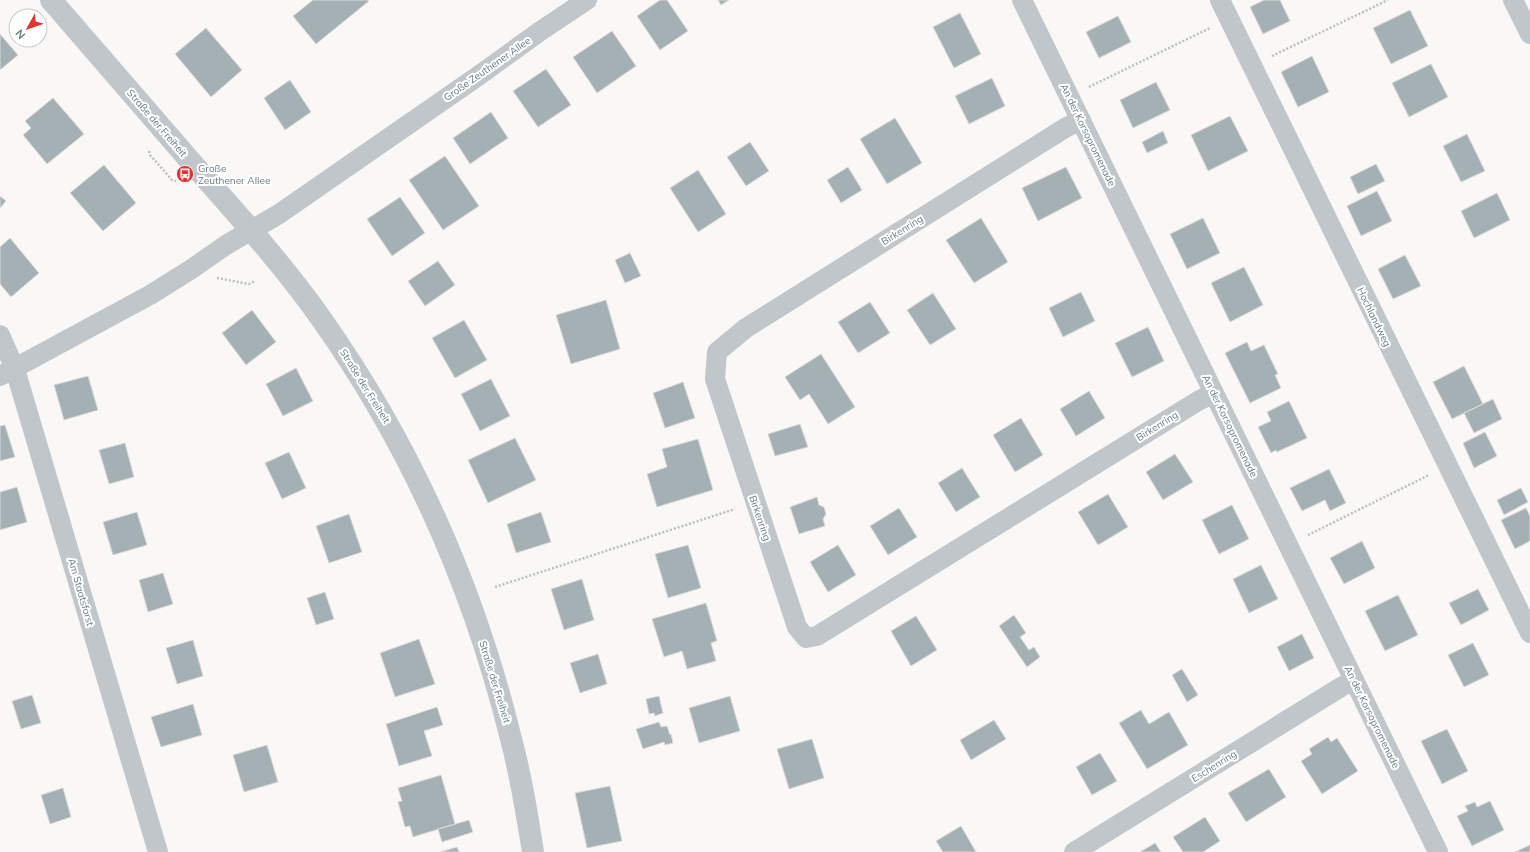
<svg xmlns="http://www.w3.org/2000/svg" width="1530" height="852" font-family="Mulish,sans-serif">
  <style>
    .building { fill: #a5b0b4; stroke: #dbdad9 }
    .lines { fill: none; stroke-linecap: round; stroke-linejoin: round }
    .path { stroke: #bbbfc1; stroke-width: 2.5; stroke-dasharray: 2 2; stroke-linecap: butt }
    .minor { stroke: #c0c6c9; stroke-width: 20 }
    .tertiary { stroke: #c0c6c9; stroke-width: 22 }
    .labels { text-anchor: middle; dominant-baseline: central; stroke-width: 4; stroke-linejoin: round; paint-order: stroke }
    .street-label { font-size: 10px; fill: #657a81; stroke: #fff }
    .poi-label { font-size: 10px; fill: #657a81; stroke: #fff; text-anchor: start }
  </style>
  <rect width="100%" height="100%" fill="#f9f8f7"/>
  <path class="building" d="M313,0h55l1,1 -53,43 -23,-28z
    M660,0h7l21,31 -28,19 -23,-34z
    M718,0h11l-8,5z
    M1264,0h16l10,21 -27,13 -13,-27z
    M1410,10l18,36 -37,18 -18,-36z
    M960,13l21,41 -27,14 -21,-41z
    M1118,16l13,26 -32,16 -13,-26z
    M206,28l36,42 -31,27 -36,-43z
    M612,31l24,35 -39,27 -24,-36z
    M0,34l18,21 -18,15z
    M1312,56l17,36 -31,15 -17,-35z
    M1431,64l17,33 -39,20 -17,-34z
    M546,69l25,36 -33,22 -25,-36z
    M992,78l13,28 -36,18 -14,-28z
    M290,80l21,32 -26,18 -21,-32z
    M1156,82l14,28 -37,18 -13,-28z
    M53,98l31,36 -37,30 -24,-29 8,-7 -6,-7z
    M491,112l17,26 -38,26 -17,-26z
    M1230,116l18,35 -40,20 -17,-36z
    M895,118l27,45 -35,21 -27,-45z
    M1163,131l5,12 -21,10 -5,-11z
    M1467,134l18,37 -24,11 -18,-36z
    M750,142l19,29 -23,15 -19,-29z
    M445,156l34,50 -36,24 -34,-50z
    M1376,164l9,17 -27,13 -8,-17z
    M104,165l32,38 -33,28 -33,-38z
    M848,167l14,23 -21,13 -14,-23z
    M1066,167l16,31 -44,23 -16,-33z
    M698,170l28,44 -28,18 -28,-44z
    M1377,191l15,30 -31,15 -14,-30z
    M1497,193l13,27 -36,18 -13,-27z
    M0,196l6,5 -6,7z
    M400,197l25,36 -33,23 -25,-37z
    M981,218l27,44 -34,21 -28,-43z
    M1203,218l17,35 -33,16 -17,-35z
    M10,238l29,35 -28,24 -11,-13v-37z
    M630,253l11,23 -16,7 -10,-23z
    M1405,255l16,31 -28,13 -15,-30z
    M438,261l17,24 -30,21 -17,-25z
    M1244,267l19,38 -33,17 -19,-39z
    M1081,292l14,29 -32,16 -14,-29z
    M933,293l23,36 -26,16 -23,-35z
    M606,300l14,49 -49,15 -15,-49z
    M870,302l20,31 -32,20 -20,-31z
    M252,310l24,32 -30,23 -24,-32z
    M464,320l23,40 -32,18 -23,-40z
    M1148,327l16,34 -32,16 -17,-34z
    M1247,342l4,9 13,-6 14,29 -3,1 6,13 -31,15 -25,-50z
    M821,354l34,53 -27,17 -19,-30 -9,6 -15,-23z
    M1464,366l19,38 -31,15 -19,-37z
    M296,368l17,33 -30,15 -17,-32z
    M88,376l10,34 -34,10 -10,-35z
    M491,379l19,37 -30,15 -19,-37z
    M683,382l12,36 -30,10 -12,-35z
    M1089,391l16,27 -29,18 -16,-27z
    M1493,399l9,20 -28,14 -10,-20z
    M1289,401l18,37 -30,14 -1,-2 -5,3 -13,-26 13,-6 -4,-9z
    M1021,418l22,37 -28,17 -22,-37z
    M800,424l8,23 -33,9 -7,-22z
    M5,425l10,32 -15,4v-35z
    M1485,432l12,24 -23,12 -11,-25z
    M515,438l21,42 -48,23 -20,-43z
    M698,439l15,51 -56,17 -10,-33 20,-7 -5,-18z
    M125,443l9,34 -25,7 -10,-34z
    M289,452l17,36 -24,11 -17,-36z
    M1175,454l18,28 -30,18 -17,-28z
    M962,468l18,29 -24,15 -18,-29z
    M1329,469l17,34 -16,8 -5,-11 -23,11 -12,-23z
    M17,487l10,35 -27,8v-38z
    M1521,488l7,14 -24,13 -7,-15z
    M1108,494l20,33 -30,18 -20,-33z
    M817,497l2,8 5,2 2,7 -3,5 2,7 -26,8 -9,-27z
    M1232,505l17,34 -30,15 -17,-34z
    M899,508l18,29 -29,18 -18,-29z
    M1526,508l4,8v25l-15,8 -14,-29z
    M137,512l10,33 -34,10 -10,-33z
    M541,512l10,30 -35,11 -9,-29z
    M349,514l13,38 -33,11 -13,-37z
    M1362,541l13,27 -31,16 -14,-26z
    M688,545l13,43 -33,10 -13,-44z
    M838,545l18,30 -28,17 -18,-30z
    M1261,565l17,34 -29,14 -16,-34z
    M163,573l10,31 -25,8 -9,-32z
    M582,579l12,41 -30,10 -13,-41z
    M1478,589l11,21 -28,15 -12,-22z
    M325,592l9,27 -18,6 -9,-27z
    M1398,595l20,40 -33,16 -20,-40z
    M706,603l11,38 -6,2 5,18 -29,8 -5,-18 -18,6 -12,-38z
    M1014,615l12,18 -6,4 9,13 5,-3 6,10 -13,10 -28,-41z
    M916,616l21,34 -26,16 -20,-35z
    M1302,634l12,24 -25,13 -12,-24z
    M419,639l16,45 -40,13 -15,-44z
    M193,640l10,36 -26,8 -11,-36z
    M1473,643l16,32 -25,12 -16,-32z
    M598,654l9,30 -27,9 -10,-30z
    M1182,669l16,26 -11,7 -15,-27z
    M32,695l9,28 -20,6 -9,-28z
    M659,696l4,17 -8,3 -1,-3 -5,1 -3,-15z
    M730,696l10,35 -41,12 -10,-35z
    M193,704l9,31 -41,12 -10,-30z
    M437,707l6,18 -19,6 8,25 -33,10 -13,-42z
    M1141,710l8,14 20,-12 19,33 -41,24 -28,-46z
    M994,720l12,19 -35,21 -11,-20z
    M659,722l2,5 6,-1 3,9 1,-1 2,9 -8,2 -1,-3 -21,7 -7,-20z
    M1447,729l21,42 -26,13 -21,-43z
    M1328,737l3,5 6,-4 21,33 -36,23 -21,-33 11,-7 -3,-5z
    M812,739l12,39 -35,11 -12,-40z
    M267,745l11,37 -34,10 -11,-37z
    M1100,753l17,28 -25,14 -16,-28z
    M1269,769l17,28 -40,25 -18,-29z
    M441,775l14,49 -42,13 -3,-11 -5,1 -7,-25 4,-1 -4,-13z
    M610,786l12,55 -35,7 -12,-55z
    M63,788l8,29 -21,7 -9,-29z
    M1490,801l14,29 -32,16 -15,-30 11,-5 -3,-5 10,-4 2,5z
    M1205,817l15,24 -17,11h-20l-10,-15z
    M469,820l4,12 -31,10 -4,-13z
    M961,826l15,26h-33l-7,-11z
    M1155,843l6,9h-21z
    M1530,845v7h-15z
    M457,847l2,5h-19z"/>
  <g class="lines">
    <path class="path" d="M1272,56l116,-56
      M1089,87l121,-59
      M149,151l1,4 22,25 4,1
      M217,278l32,6 6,-3
      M1308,535l121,-60
      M495,587l240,-78"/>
    <path class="minor" d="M1022,0l416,852
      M1220,0l310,633
      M1513,0l17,34
      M1081,120l-16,8 -319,200 -29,24 -2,27 82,248 9,11 11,-2 381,-235 16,-8
      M0,335l15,34 143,483
      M0,376l150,-81 40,-25 36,-25 53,-31 202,-140 58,-42 48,-32
      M1074,852l267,-165 13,-7"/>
    <path class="tertiary" d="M51,0c47,54 94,109 141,163 44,50 89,99 128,154 90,127 154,271 191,422 10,37 16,75 22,113"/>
  </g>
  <defs>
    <symbol id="bus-disc" viewBox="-11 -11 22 22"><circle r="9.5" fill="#e03530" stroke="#fff"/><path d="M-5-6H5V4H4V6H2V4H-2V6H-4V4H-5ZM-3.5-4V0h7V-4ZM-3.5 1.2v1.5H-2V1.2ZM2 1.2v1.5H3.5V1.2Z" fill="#fff"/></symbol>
  </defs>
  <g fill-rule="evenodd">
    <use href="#bus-disc" x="175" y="164" width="20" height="20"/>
  </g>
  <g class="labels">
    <g class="street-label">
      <text transform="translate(487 69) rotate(-35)">Große Zeuthener Allee</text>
      <text transform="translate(157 123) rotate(49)">Straße der Freiheit</text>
      <text transform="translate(1088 135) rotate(64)">An der Korsopromenade</text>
      <text transform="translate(902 230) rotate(-32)">Birkenring</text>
      <text transform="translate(1374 317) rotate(64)">Hochlandweg</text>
      <text transform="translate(365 386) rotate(58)">Straße der Freiheit</text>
      <text transform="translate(1157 426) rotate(-32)">Birkenring</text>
      <text transform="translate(1230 426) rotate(64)">An der Korsopromenade</text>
      <text transform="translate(760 518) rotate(71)">Birkenring</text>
      <text transform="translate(81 592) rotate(74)">Am Staatsforst</text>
      <text transform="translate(495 682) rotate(73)">Straße der Freiheit</text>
      <text transform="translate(1372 717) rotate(64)">An der Korsopromenade</text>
      <text transform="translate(1214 766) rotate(-32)">Eschenring</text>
    </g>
    <g class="poi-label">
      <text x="198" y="168">Große<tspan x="198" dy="12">Zeuthener Allee</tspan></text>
    </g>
  </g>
  <g transform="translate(28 28) rotate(230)"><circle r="19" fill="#ffffff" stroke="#c1cacd"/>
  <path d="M0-3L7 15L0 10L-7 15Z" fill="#e03530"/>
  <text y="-6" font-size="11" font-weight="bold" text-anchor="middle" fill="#657a81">N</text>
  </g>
</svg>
